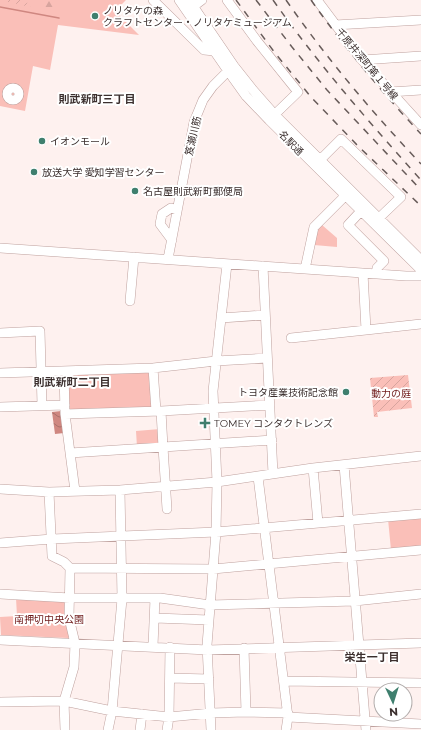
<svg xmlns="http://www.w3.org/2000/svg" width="421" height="730" font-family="Montserrat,'Noto Sans JP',sans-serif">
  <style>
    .green { fill: #fabfb8 }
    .forest { fill: url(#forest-firs) }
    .garden { fill: url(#garden-furrows) }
    .water { fill: url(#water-waves) }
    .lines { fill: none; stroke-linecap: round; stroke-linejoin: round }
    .stream { stroke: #cf8780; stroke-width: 1.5 }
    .minor-casing { stroke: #bfa19e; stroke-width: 10 }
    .minor { stroke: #fff; stroke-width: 9 }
    .rail { stroke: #685c5a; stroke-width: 1.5; stroke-dasharray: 7 7; stroke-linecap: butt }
    .poi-dot { fill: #3f7f6e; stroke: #fff; stroke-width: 1.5 }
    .labels { text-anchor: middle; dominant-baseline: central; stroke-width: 4; stroke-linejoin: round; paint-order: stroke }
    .poi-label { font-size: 10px; fill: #3b2f2e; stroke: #fff; text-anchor: start }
    .street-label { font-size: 10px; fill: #3b2f2e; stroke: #fff }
    .park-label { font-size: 10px; fill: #6d1818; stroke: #fff }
    .neighbourhood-label { font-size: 11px; font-weight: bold; fill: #3b2f2e; stroke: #fff }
  </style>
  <defs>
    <pattern id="forest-firs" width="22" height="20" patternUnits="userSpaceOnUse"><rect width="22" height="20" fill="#fabfb8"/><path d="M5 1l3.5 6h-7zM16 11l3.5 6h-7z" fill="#d7a49e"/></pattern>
    <pattern id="garden-furrows" width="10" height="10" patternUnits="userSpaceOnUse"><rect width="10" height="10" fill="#fabfb8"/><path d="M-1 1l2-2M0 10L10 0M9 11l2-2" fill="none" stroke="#d7a49e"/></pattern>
    <pattern id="water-waves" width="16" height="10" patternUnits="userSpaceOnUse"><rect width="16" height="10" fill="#cf8780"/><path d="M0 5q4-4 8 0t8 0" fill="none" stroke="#a96f69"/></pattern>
  </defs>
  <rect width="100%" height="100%" fill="#fef1ef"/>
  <path class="green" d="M0,0h126l-11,11 24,24 -81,-10 -8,45 -17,-4 -8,45 -25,-5z
    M322,225l15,13v9l-23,-2 3,-16z
    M149,372l2,3 2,32 -2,2 -79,2 -4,-3 1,-33z
    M160,429l1,15 -24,3 -1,-16z
    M421,516v31l-30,3 -3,-31z
    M16,598l50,2 6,35 -4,3 -67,-3 -1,-18 17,-1z"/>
  <path class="forest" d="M30,0h28v7l-3,6c-9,1 -18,-1 -25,-7z"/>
  <path class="garden" d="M0,0h28l-2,6z
    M408,375l4,33 -35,4 1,5h-4l-4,-39z"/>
  <path class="water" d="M61,411l3,22 -9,1 -3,-22z"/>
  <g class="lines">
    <path class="stream" d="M0,7l59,11"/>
    <defs>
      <path id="minor" d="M153,0l51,50 11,1
        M179,0l49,71 18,25 23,24 152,150
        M189,0l45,66 19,24 22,25 146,145
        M227,0l30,41 41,51 -28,27
        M317,0l45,60 59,65
        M194,6l8,-6
        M335,25l86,-5
        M362,60l59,-4
        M7 94a6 6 0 1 1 12 0a6 6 0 1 1-12 0Z
        M390,92l31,-2
        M321,159l20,-20 60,58 -22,21
        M361,211l-13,14 36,36 -7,7 -1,6
        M172,240l-12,-16 2,-10 9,-6 6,2
        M0,248l406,28h15
        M168,259l26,-137 9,-22 10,-14 15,-15
        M263,266l10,208
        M305,269l9,-42 31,-31
        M363,273l3,57 55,-6
        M130,301l4,-44
        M221,318l44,-3
        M0,333l40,-2 2,74
        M291,338l75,-8
        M153,368l3,43
        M64,371l1,43 10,77
        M0,373l153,-5 63,-7 51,-3
        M0,407l65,-2
        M161,411l2,36 4,62
        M65,414l96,-3 109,-6
        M70,453l202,-13
        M344,465l22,265
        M313,468l5,55
        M258,477l30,240 -2,13
        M0,489l49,3 71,-2 97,-8 96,-14 108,-12
        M49,492l3,64 12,6 6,6 -1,50 6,25 -1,24 -10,34 1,29
        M0,543l52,-4 164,-7 205,-18
        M70,568l143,1 208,-19
        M0,594l70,4h90l50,7 145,-4 66,-7
        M155,618l54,2
        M0,640l208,10 213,-7
        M153,646l2,-48
        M244,648l2,64
        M170,678l39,1
        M284,681l137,2
        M0,702l64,-1 48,10 57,6 42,-4 35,-1 42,1
        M288,717l133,7
        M108,730l4,-19 10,-112 -2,-109
        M140,730l2,-16
        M167,730l2,-13 1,-70
        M211,730l-4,-85 9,-113 1,-50 -4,-91 14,-127"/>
    </defs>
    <use href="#minor" class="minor-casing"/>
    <use href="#minor" class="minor"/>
    <path class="rail" d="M236,0l39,53 36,44 47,49 63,60
      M256,0l36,47 35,43 94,100
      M273,0c45,64 96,122 148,180
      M286,0c41,59 86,112 135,164
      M311,0c33,47 70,91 110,134"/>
  </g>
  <g class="poi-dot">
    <circle cx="95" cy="16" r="4"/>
    <circle cx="42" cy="141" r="4"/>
    <circle cx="34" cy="172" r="4"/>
    <circle cx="135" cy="191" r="4"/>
    <circle cx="346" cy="392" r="4"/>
    <path d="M203 417h4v4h4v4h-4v4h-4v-4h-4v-4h4z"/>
  </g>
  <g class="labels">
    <g class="poi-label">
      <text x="103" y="10">ノリタケの森<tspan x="103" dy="12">クラフトセンター・ノリタケミュージアム</tspan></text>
      <text x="50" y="141">イオンモール</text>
      <text x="42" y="172">放送大学 愛知学習センター</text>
      <text x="143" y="191">名古屋則武新町郵便局</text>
      <text x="338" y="392" text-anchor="end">トヨタ産業技術記念館</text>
      <text x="214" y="423">TOMEY コンタクトレンズ</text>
    </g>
    <g class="street-label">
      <text transform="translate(367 64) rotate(50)">千原井深町第１号線</text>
      <text transform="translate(193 136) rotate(-77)">笈瀬川筋</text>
      <text transform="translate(291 143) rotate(45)">名駅通</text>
    </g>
    <g class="park-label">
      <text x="391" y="393">動力の庭</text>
      <text x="49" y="619">南押切中央公園</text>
    </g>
    <g class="neighbourhood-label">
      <text x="97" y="99">則武新町三丁目</text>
      <text x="72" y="382">則武新町二丁目</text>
      <text x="372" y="657">栄生一丁目</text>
    </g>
  </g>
  <g transform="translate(393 702) rotate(176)"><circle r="19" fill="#ffffff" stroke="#b1acab"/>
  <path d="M0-3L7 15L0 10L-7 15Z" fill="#3f7f6e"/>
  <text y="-6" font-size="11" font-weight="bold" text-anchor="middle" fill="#3b2f2e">N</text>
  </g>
</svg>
